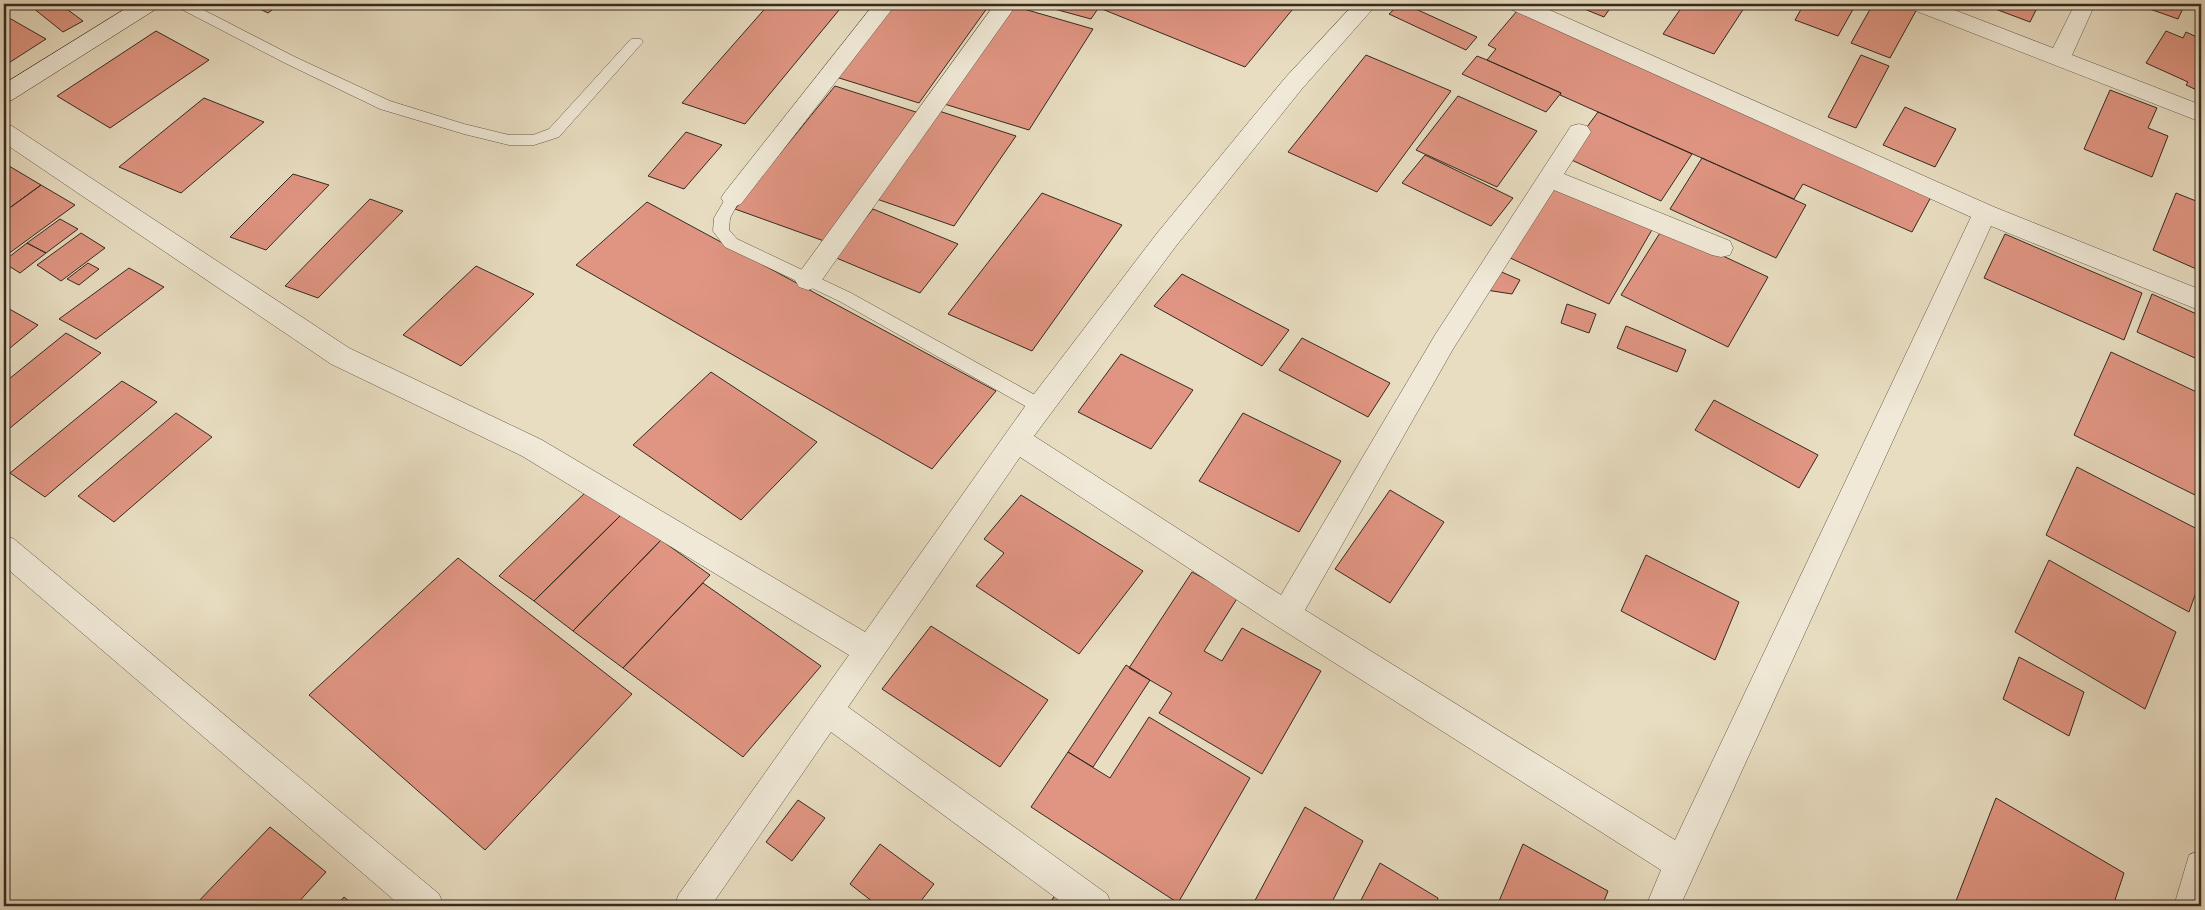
<svg xmlns="http://www.w3.org/2000/svg" width="2205" height="910" font-family="'Libre Bodoni',serif">
  <style>
    .building { fill: #e09582; stroke: #352a21 }
    .lines { fill: none; stroke-linecap: round; stroke-linejoin: round }
    .lane-casing { stroke: #625749; stroke-width: 1 }
    .street-casing { stroke: #625749; stroke-width: 1 }
    .secondary-casing { stroke: #352a21; stroke-width: 1 }
    .lane { fill: #f0e9d7; fill-rule: evenodd }
    .street { fill: #f0e9d7; fill-rule: evenodd }
    .secondary { fill: #f0e9d7; fill-rule: evenodd }
  </style>
  <rect width="100%" height="100%" fill="#e8ddc1"/>
  <filter id="stains"><feTurbulence type="fractalNoise" baseFrequency=".004" numOctaves="4"/><feColorMatrix values="0 0 0 0 .2 0 0 0 0 .09 0 0 0 0 .02 0 0 0 .5 -.17"/></filter>
  <radialGradient id="worn" r=".72"><stop offset=".6" stop-color="#630" stop-opacity="0"/><stop offset="1" stop-color="#630" stop-opacity=".3"/></radialGradient>
  <path class="building" d="M28,4h32l23,17 -20,11z
    M250,4h30l-12,9z
    M769,4h75l-99,120 -63,-21z
    M893,4h97l-71,99 -83,-26z
    M1036,4h65l-10,15z
    M1107,4h190l-52,63 -143,-58z
    M1400,4h5l72,33 -11,13 -77,-36z
    M1572,4h41l-9,13z
    M1684,4h59l3,1 -32,49 -51,-20z
    M1804,4h52l-18,32 -43,-16z
    M1873,4h28l16,5 -27,49 -39,-15z
    M1982,4h57l-9,18z
    M2149,4h36l-7,15 -31,-11z
    M1010,5l83,24 -64,101 -88,-27z
    M1517,11l414,186 -19,35 -109,-48 -9,15 -234,-104 1,-2 -74,-33 9,-11 -8,-4z
    M4,15l42,24 -42,27z
    M156,31l53,29 -99,68 -53,-32z
    M2166,31l17,7 3,-6 15,7v53l-15,-7 2,-3 -42,-19z
    M1366,55l85,36 -74,101 -89,-40z
    M1861,55l28,11 -33,62 -28,-11z
    M1477,56l10,4 74,33 -15,19 -84,-38z
    M835,86l84,27 -95,128 -89,-32z
    M2110,90l47,18 -9,20 20,8 -16,41 -68,-28z
    M1458,96l79,35 -40,56 -81,-37z
    M204,98l60,24 -83,71 -62,-26z
    M1905,107l51,22 -21,38 -52,-22z
    M939,111l77,25 -62,90 -80,-28z
    M1598,112l94,42 -31,47 -96,-44z
    M686,132l36,13 -38,44 -36,-13z
    M1425,155l88,43 -22,28 -89,-43z
    M1702,158l104,47 -30,53 -106,-49z
    M4,163l37,22 -37,27z
    M293,174l36,11 -63,65 -36,-13z
    M1553,184l100,44 -44,76 -103,-48z
    M41,185l34,20 -71,52v-45z
    M1042,193l80,32 -90,126 -84,-37z
    M2176,193l25,10v68l-48,-21z
    M370,199l33,12 -85,87 -33,-12z
    M647,202l349,189 -64,78 -356,-204z
    M873,209l85,35 -38,49 -86,-36z
    M60,219l18,10 -32,24 -19,-10z
    M1663,228l105,49 -40,70 -107,-52z
    M81,233l24,15 -44,33 -24,-16z
    M2005,234l137,59 -18,47 -140,-62z
    M27,243l19,10 -26,20 -16,-10v-2z
    M88,263l11,6 -20,16 -12,-6z
    M476,266l58,28 -73,72 -58,-31z
    M129,268l35,19 -68,52 -37,-20z
    M1497,270l23,10 -8,14 -26,-4z
    M1182,274l107,56 -27,36 -108,-60z
    M2152,294l49,22v26l-6,16 -58,-26z
    M1567,304l29,10 -7,19 -28,-10z
    M4,306l34,19 -34,28z
    M1626,326l60,24 -9,22 -60,-24z
    M66,333l35,20 -97,80v-50z
    M1302,338l88,45 -22,34 -89,-47z
    M2111,352l90,42v104l-127,-63z
    M1121,354l72,36 -42,59 -73,-37z
    M711,372l106,70 -76,78 -108,-75z
    M122,381l35,21 -112,95 -35,-24z
    M1714,400l104,55 -19,33 -104,-58z
    M176,413l36,24 -98,85 -36,-26z
    M1243,413l98,48 -42,71 -100,-51z
    M2077,467l124,64v47l-12,34 -143,-77z
    M588,490l34,24 -88,87 -35,-25z
    M1390,490l54,32 -54,81 -55,-34z
    M1021,495l122,76 -64,83 -103,-68 28,-33 -20,-14z
    M622,514l39,26 -88,91 -39,-30z
    M661,540l49,35 -87,93 -50,-37z
    M1646,555l93,47 -24,58 -94,-49z
    M458,558l174,136 -147,156 -176,-155z
    M2049,560l127,72 -31,77 -130,-77z
    M1192,572l46,25 -34,54 18,10 20,-33 79,43 -59,103 -103,-61 13,-20 -43,-25z
    M703,583l118,83 -78,91 -120,-89z
    M931,626l117,74 -48,67 -118,-78z
    M2019,657l65,35 -15,44 -66,-37z
    M1126,665l24,15 -57,87 -25,-15z
    M1149,717l101,61 -72,125 -147,-96 37,-55 42,26z
    M1996,798l128,75 -11,33h-159z
    M798,800l27,18 -33,43 -26,-19z
    M1305,807l58,34 -33,65h-78z
    M270,827l56,45 -31,34h-101z
    M880,844l54,40 -17,22h-39l-28,-22z
    M1523,844l85,47 -6,15h-105z
    M1380,863l58,35 -3,8h-77z
    M1057,892l19,14h-28z
    M344,897l11,9h-19z"/>
  <g class="lines">
    <defs>
      <path id="lane" d="M175,4h17l103,53 95,44 74,23 45,11h24l16,-6 82,-90h10l2,3 -84,95 -25,8h-25l-45,-11 -84,-25 -95,-46 -108,-56z
        M733,192l5,2 3,4 -11,20 -1,12 8,9 114,54 195,108 3,5 -3,5 -6,2 -6,-2 -195,-110 -114,-54 -12,-16 1,-13 14,-24z"/>
      <path id="street" d="M874,4h22l-155,200 -8,3 -8,-3 -4,-6 4,-6z
        M995,4h22l-200,283 -9,3 -9,-3 -4,-7 4,-7z
        M1354,4h23l-76,86 -125,156 -142,190 247,159 154,-260 136,-209 8,-2 8,2 4,6 -27,42 166,67 3,7 -3,7 -9,2 -9,-2 -158,-65 -101,159 -148,261 370,230 296,-623 -461,-208 -2,-5h28l458,203 207,83v21l-210,-85 -311,680h-34l15,-36 -386,-245 -255,-168 -172,250 259,187 5,12h-45l-236,-174 -120,174h-37l5,-12 170,-239 -327,-199 -191,-92 -327,-221v-19l8,2 337,222 193,92 323,192 166,-234 127,-166 127,-154z
        M1908,4h31l114,44 22,-44h20l-23,51 129,50v17l-290,-113z
        M4,535l10,4 425,355 5,12h-43l-397,-340z
        M2201,850v56h-27l15,-51z"/>
      <path id="secondary" d="M133,4h26l-3,5 -144,91 -8,2v-18z"/>
    </defs>
    <use href="#lane" class="lane-casing"/>
    <use href="#street" class="street-casing"/>
    <use href="#secondary" class="secondary-casing"/>
    <use href="#lane" class="lane"/>
    <use href="#street" class="street"/>
    <use href="#secondary" class="secondary"/>
  </g>
  <rect width="2205" height="910" fill="none" stroke="#e8ddc1" stroke-width="20"/>
  <rect x="5" y="5" width="2195" height="900" fill="none" stroke="#352a21" stroke-width="2.5"/>
  <rect x="10" y="10" width="2185" height="890" fill="none" stroke="#352a21"/>
  <rect width="100%" height="100%" filter="url(#stains)"/>
  <rect width="100%" height="100%" fill="url(#worn)"/>
</svg>
